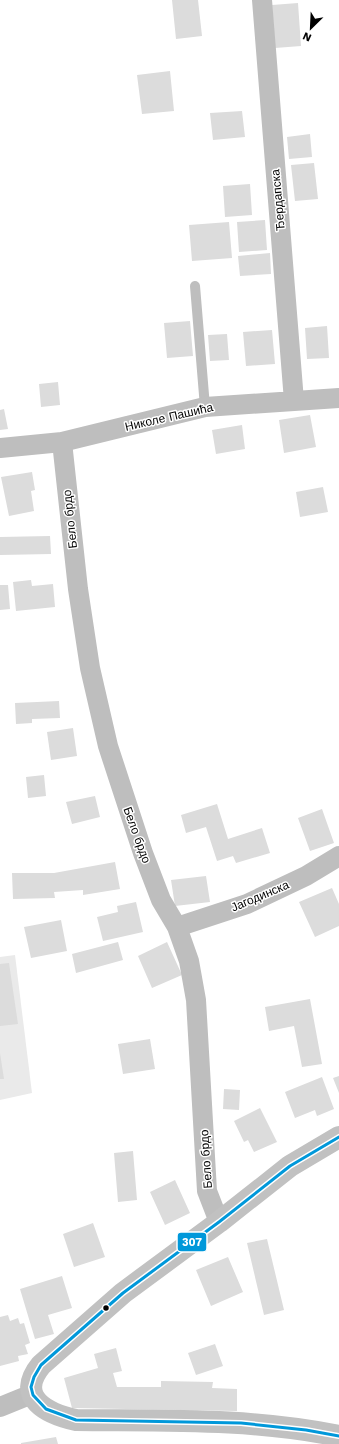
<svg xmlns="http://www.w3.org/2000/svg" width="339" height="1444" font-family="'Work Sans',sans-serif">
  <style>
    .green { fill: #eaeaea }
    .building { fill: #dcdcdc }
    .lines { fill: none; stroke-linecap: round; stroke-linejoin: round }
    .lane { stroke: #bebebe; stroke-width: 10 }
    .street { stroke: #bebebe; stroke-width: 20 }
    .secondary { stroke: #c1c1c1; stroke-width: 22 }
    .bus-1-casing { stroke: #fff; stroke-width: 6 }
    .bus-1 { stroke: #0098da; stroke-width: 3 }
    .bus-dot { fill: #000; stroke: #fff; stroke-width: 1.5 }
    .labels { text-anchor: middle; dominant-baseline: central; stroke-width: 3; stroke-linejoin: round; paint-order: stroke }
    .street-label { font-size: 12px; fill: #000; stroke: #fff }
    .line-badge { stroke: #fff; stroke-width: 1.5 }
    .badge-label { font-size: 11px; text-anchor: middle; font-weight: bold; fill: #fff }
  </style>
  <rect width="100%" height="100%" fill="#fff"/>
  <path class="green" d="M15,955l17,138 -32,7v-143z"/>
  <path class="building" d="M172,0h26l4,36 -26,3z
    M298,3l3,43 -26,2 -3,-43z
    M170,71l4,40 -32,3 -5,-39z
    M242,111l3,26 -32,3 -3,-27z
    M310,134l2,23 -23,2 -2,-22z
    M314,163l4,36 -23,2 -4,-36z
    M250,184l2,31 -27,2 -2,-31z
    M265,220l2,30 -28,2 -2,-30z
    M229,222l3,36 -40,3 -3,-36z
    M270,253l1,21 -31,2 -2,-20z
    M190,321l3,35 -26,2 -3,-35z
    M327,326l2,32 -22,1 -2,-31z
    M272,330l3,34 -29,2 -3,-34z
    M227,334l2,26 -19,1 -2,-26z
    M58,382l2,23 -19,2 -2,-23z
    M4,409l4,20 -8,1v-20z
    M310,415l6,32 -32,6 -5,-33z
    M242,425l3,24 -29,5 -4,-24z
    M32,472l3,18 -4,1 3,20 -25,5 -8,-39z
    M323,487l5,25 -28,5 -4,-25z
    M50,536l1,18 -51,1v-18z
    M31,580l1,6 21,-2 2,23 -39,4 -3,-29z
    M0,585h8l2,24 -10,1z
    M59,701l1,17 -28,1v4l-16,1 -1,-21z
    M73,728l4,28 -26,4 -4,-28z
    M44,775l2,21 -18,2 -2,-21z
    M95,796l5,21 -28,7 -6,-22z
    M217,804l11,35 34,-11 8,25 -34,10 -3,-7 -16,5 -11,-34 -20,6 -5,-18z
    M322,809l12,34 -24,8 -12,-33z
    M115,862l5,27 -37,6v-5l-29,2 1,6 -42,1 -1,-26h42z
    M206,876l4,26 -35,4 -4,-26z
    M332,888l7,16v22l-24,11 -16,-35z
    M136,902l7,30 -40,9 -6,-24 21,-5 -1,-6z
    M61,920l6,31 -36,7 -7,-31z
    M118,942l5,18 -47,13 -4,-19z
    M167,942l15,33 -30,13 -14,-32z
    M9,963l9,61 -18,2v-62z
    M310,999l12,65 -20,3 -8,-41 -25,5 -4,-24z
    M150,1039l5,30 -32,5 -5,-30z
    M0,1053l4,26h-4z
    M339,1076v17l-6,-15z
    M322,1077l12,32 -17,7 -2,-6 -20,8 -10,-26z
    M224,1089l16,1 -1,20 -16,-1z
    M260,1108l17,34 -23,10 -6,-12 -4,2 -10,-21z
    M133,1151l4,49 -19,2 -4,-49z
    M175,1180l15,33 -25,12 -15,-33z
    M93,1223l12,34 -31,10 -11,-33z
    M267,1239l17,71 -20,5 -17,-72z
    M228,1257l15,35 -32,14 -15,-36z
    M62,1276l10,32 -24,7 6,19 -19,5 -15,-50z
    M8,1315l2,6 8,-3 2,6 4,-1 6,20 -5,2 3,9 -10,2 1,5 -19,5v-49z
    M215,1344l8,22 -27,9 -8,-22z
    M116,1348l6,23 -9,2 4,14h44v-6l52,1 -1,6 25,1v22l-165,-3 -8,-30 34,-10 -4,-14z
    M56,1437l2,7h-37v-1z"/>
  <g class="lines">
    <path class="lane" d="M195,286l10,121"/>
    <path class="street" d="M262,0l32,401
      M62,442l16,147 12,79 18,78 35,107 18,47 16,27 12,34 7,39 11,191 12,31
      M0,448l62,-6 143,-35 134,-9
      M177,927l70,-23 59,-28 33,-20
      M0,1407l32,-13"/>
    <path class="secondary" d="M339,1137l-49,29 -71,56 -96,71 -82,72c-27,33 7,49 35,55 88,1 176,-2 263,16"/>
    <defs>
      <path id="bus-1" d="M339,1137l-49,29 -71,56 -96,71 -82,72 -7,12 -3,10 2,8 13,14 30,11 165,3 65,7 33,6"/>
    </defs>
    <use href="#bus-1" class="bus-1-casing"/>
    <use href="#bus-1" class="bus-1"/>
  </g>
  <circle class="bus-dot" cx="106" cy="1308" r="3.5"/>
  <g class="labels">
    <g class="street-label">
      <text transform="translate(278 200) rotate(-95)">Ђердапска</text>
      <text transform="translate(169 417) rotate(-13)">Николе Пашића</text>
      <text transform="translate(70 519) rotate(-96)">Бело брдо</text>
      <text transform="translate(137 835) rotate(70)">Бело брдо</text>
      <text transform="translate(260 896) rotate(-23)">Јагодинска</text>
      <text transform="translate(206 1159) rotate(-94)">Бело брдо</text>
    </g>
  </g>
  <rect class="line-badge" x="177" y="1232" width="30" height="20" rx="4" fill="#0098da"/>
  <g class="badge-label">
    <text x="192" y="1246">307</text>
  </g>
  <g transform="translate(311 28) rotate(204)" stroke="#ffffff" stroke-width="3" paint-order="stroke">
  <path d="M0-3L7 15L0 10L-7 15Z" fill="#000000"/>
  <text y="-6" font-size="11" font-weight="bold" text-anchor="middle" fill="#000000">N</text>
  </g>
</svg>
